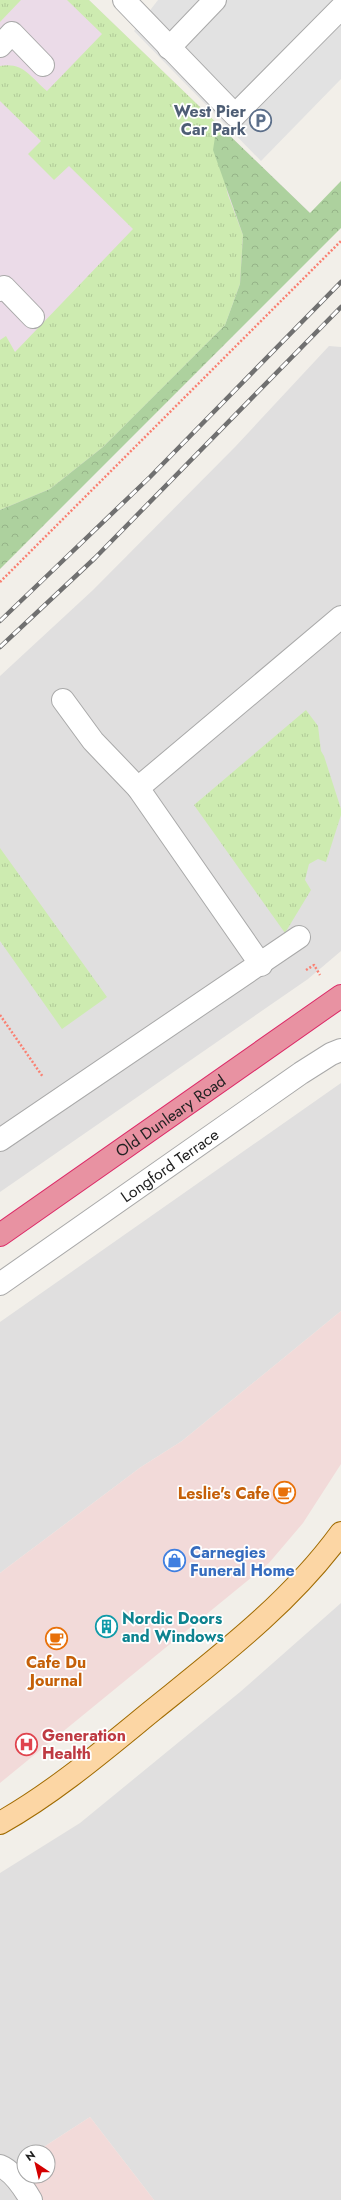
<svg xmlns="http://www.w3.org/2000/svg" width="341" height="2200" font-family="Jost,sans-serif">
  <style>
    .residential { fill: #e0dfdf }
    .commercial { fill: #f2dad9 }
    .industrial { fill: #ebdbe8 }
    .grass { fill: url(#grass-tufts) }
    .forest { fill: url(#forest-crowns) }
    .parking { fill: #e2e2e2 }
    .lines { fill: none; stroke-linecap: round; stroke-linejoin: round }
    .minor-casing { stroke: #a9a9a9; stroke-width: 24 }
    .major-casing { stroke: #a06b00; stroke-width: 24 }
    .highway-casing { stroke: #dc2a67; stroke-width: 24 }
    .path { stroke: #fa8072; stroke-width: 2.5; stroke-dasharray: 2 2; stroke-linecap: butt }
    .minor { stroke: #fff; stroke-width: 22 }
    .major { stroke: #fcd6a4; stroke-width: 22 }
    .highway { stroke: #e892a2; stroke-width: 22 }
    .rail-casing { stroke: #707070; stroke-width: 4.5 }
    .rail { stroke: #fff; stroke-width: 3; stroke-dasharray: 9; stroke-linecap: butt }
    .labels { text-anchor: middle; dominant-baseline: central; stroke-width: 3.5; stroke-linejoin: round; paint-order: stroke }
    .service-label { font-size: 16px; font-weight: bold; fill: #4e5e75; stroke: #fff; text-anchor: end }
    .street-label { font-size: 16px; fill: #222; stroke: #fff }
    .food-label { font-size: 16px; font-weight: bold; fill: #c56008; stroke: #fff; text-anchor: end }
    .shop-label { font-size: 16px; font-weight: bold; fill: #366cbe; stroke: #fff; text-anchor: start }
    .culture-label { font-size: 16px; font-weight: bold; fill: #0d838f; stroke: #fff; text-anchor: start }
    .health-label { font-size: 16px; font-weight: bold; fill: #be3a42; stroke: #fff; text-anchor: start }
  </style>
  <defs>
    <pattern id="grass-tufts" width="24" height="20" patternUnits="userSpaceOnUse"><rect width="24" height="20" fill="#cdebb0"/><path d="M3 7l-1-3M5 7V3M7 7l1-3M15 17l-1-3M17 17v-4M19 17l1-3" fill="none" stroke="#b0c997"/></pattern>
    <pattern id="forest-crowns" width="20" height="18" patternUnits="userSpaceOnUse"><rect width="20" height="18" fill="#add19e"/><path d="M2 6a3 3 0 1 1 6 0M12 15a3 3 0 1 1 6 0" fill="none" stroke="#95b388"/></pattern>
  </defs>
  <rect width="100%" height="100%" fill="#f2efe9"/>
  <path class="residential" d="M329,346l12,1v604l-33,28 -308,213v-516l93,-86 142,-143z
    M341,1083v228l-159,130 -41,26 -141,106v-251z
    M341,1603v597h-187l-64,-83 -54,35h-12v8l-4,3 11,37h-31v-327l80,-50 160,-131z"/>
  <path class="commercial" d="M341,1311v153l-38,59 -34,40 -269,220v-210l141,-106 41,-26z
    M90,2117l64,83h-123l-10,-14 -1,-24 4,-2v16h24v-24h-12z"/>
  <path class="industrial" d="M0,0h89l221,213 -310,352z"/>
  <path class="grass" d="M0,0h21l-21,22z
    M67,0h22l137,132 -11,5 13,58 15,40 -3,49 -15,41 -122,122 -53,42 -50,21v-170l6,-4 9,16 118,-123 -64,-63 -15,14 -26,-26 13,-13 -41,-40v-35c24,-4 31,12 47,25l55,-57z
    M306,710l12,16 3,25 3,5 17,53v6l-15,47 -8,-3 -9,5 -4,16 6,10 -26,43 -91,-128z
    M0,848l107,149 -45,32 -62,-88z"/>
  <path class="forest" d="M226,132l84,81 31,-32v47l-341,341v-59l50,-21 53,-42 122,-122 15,-41 3,-49 -30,-85 2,-13z"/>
  <path class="parking" d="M158,0h183v79l-80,82 -127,-130z"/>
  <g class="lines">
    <defs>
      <g id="minor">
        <path d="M124,0l111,115 106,-107"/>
        <path d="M0,46l12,-13 31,32"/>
        <path d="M169,48l46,-48"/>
        <path d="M0,290l4,-3 29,30"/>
        <path d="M63,700l30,41 45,47 123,177"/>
        <path d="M138,788l203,-171"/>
        <path d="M0,1140l299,-203"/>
        <path id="s1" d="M0,1284l301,-211 30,-19 10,-4"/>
        <path d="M0,2166c13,5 24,22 31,34"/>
      </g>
      <path id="major" d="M0,1823c55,-31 104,-73 153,-113 67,-54 137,-107 188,-177"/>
      <g id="highway">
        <path id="s2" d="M0,1235l341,-239"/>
      </g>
    </defs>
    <use href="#minor" class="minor-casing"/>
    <use href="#major" class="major-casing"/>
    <use href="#highway" class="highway-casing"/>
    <path class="path" d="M0,582l341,-341
      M306,970l8,-5 6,10
      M0,1015l43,62"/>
    <use href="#minor" class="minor"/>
    <use href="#major" class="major"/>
    <use href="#highway" class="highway"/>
    <defs>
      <path id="rail" d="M0,621l150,-144 191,-195
        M0,647l95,-89 246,-251"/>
    </defs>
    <use href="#rail" class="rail-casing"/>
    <use href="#rail" class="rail"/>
  </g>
  <defs>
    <symbol id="parking-ring" viewBox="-11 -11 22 22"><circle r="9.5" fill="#fff" stroke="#5c6f8a" stroke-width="1.5"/><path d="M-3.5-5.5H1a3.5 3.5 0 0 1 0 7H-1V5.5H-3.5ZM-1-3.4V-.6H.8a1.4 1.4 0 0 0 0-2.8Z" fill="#5c6f8a"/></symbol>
    <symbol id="cafe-ring" viewBox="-11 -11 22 22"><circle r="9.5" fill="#fff" stroke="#e8710a" stroke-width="1.5"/><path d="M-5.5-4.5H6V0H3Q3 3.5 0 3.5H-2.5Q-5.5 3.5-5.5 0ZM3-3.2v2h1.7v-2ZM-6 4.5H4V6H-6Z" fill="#e8710a"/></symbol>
    <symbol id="shop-ring" viewBox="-11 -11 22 22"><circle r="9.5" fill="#fff" stroke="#3f7fe0" stroke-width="1.5"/><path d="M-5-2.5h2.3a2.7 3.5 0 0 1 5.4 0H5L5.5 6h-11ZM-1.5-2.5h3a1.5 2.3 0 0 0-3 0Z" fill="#3f7fe0"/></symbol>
    <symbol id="building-ring" viewBox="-11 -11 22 22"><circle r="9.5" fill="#fff" stroke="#0f9aa8" stroke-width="1.5"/><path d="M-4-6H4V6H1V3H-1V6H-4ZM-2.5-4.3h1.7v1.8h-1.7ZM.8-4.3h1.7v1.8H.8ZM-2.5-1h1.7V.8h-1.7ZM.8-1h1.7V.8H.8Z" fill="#0f9aa8"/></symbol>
    <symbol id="hospital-ring" viewBox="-11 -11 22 22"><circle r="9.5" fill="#fff" stroke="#e0444e" stroke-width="1.5"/><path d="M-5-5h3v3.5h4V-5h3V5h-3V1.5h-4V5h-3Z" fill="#e0444e"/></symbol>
  </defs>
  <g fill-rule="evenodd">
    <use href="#parking-ring" x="248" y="108" width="25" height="25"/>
    <use href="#cafe-ring" x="272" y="1480" width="25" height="25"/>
    <use href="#shop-ring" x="162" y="1548" width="25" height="25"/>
    <use href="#building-ring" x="94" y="1614" width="25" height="25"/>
    <use href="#cafe-ring" x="44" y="1626" width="25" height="25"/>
    <use href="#hospital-ring" x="14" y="1732" width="25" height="25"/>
  </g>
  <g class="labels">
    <g class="service-label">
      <text x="246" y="111">West Pier<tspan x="246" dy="18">Car Park</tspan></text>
    </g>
    <g class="street-label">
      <text stroke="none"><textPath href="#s2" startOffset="208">Old Dunleary Road</textPath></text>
      <text stroke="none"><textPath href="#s1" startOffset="207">Longford Terrace</textPath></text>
    </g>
    <g class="food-label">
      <text x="270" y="1493">Leslie's Cafe</text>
      <text x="56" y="1662" text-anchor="middle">Cafe Du<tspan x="56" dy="18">Journal</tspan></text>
    </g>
    <g class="shop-label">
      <text x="190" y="1552">Carnegies<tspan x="190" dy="18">Funeral Home</tspan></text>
    </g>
    <g class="culture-label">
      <text x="122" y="1618">Nordic Doors<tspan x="122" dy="18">and Windows</tspan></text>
    </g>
    <g class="health-label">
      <text x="42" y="1735">Generation<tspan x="42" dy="18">Health</tspan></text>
    </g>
  </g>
  <g transform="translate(36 2164) rotate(325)"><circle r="19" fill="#ffffff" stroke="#a7a7a7"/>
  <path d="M0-3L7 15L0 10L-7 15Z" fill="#d40000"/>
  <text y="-6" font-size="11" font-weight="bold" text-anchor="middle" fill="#222222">N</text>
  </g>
</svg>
